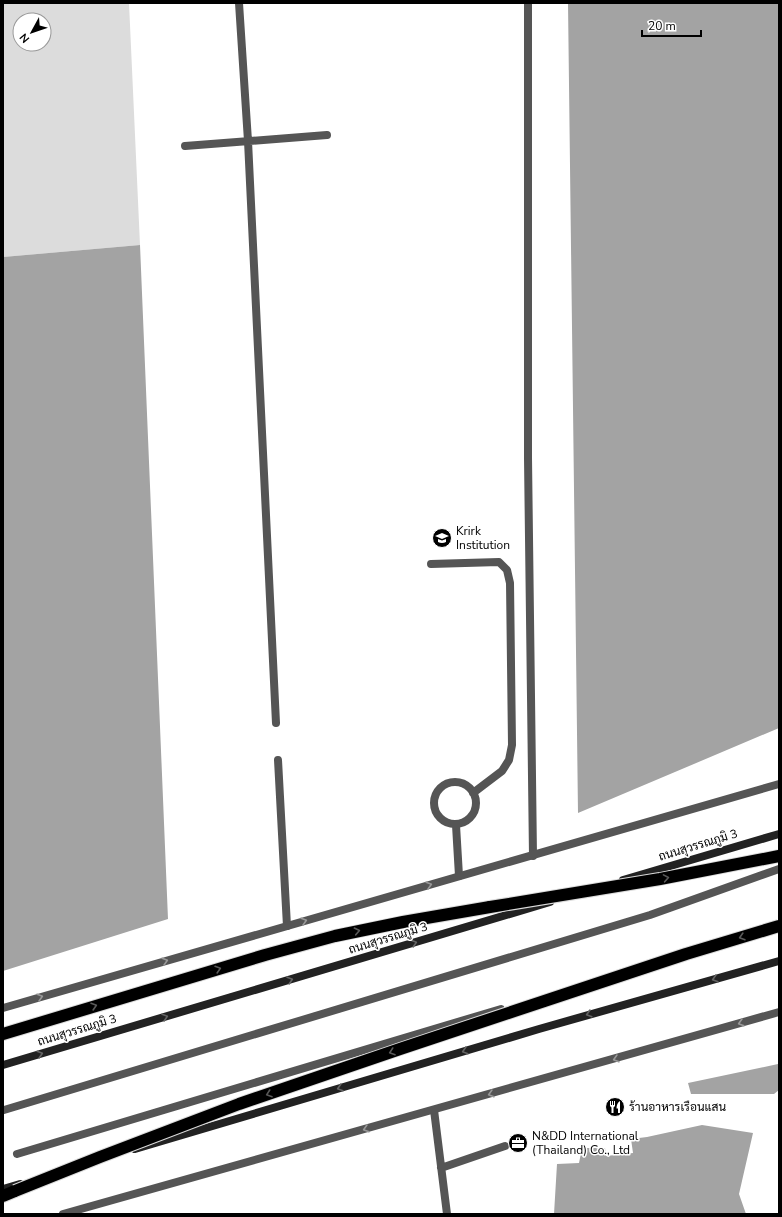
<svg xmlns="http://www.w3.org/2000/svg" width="782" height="1217" font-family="'Nunito Sans',Sarabun,sans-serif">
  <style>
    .green { fill: #dcdcdc; fill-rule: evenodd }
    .water { fill: #a3a3a3 }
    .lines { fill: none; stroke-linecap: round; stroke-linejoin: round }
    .highway-casing { stroke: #dbdbdb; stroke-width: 14 }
    .lane { stroke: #555; stroke-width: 8 }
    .street { stroke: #555; stroke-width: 8 }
    .secondary { stroke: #222; stroke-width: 8 }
    .highway { stroke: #000; stroke-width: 12 }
    .highway-bridge-casing { stroke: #dbdbdb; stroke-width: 14; stroke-linecap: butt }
    .highway-bridge { stroke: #000; stroke-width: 12 }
    .oneway { stroke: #595959 }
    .oneway2 { stroke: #999 }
    .oneway3 { stroke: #646464 }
    .labels { text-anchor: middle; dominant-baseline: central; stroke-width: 3; stroke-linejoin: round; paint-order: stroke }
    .poi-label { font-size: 12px; fill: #000; stroke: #fff; text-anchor: start }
    .street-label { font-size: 12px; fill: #000; stroke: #fff }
  </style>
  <rect width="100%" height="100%" fill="#fff"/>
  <path class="green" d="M3,3h126l11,242 -137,12zM20,20h24v24h-24z"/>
  <path class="water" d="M568,3h211v725l-201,85z
    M140,245l28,674 -165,52v-714z
    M778,1064l1,1v25l-5,4h-83l-3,-11z
    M702,1125l51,8 -14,61 7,20h-192l3,-50 22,-1 3,-15h23l1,8 27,-3 -2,-14 16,-2z"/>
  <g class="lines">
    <defs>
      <path id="highway" d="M3,1034l262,-79 70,-19 68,-14 87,-15
        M3,1196l12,-5"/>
    </defs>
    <use href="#highway" class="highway-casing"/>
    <path class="lane" d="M239,3l9,138 28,582
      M528,3v455l5,398
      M185,146l142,-11
      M431,564l68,-2 8,8 3,13 2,162 -3,15 -7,11 -29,22
      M278,760l9,166
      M434 803a21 21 0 1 1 42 0a21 21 0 1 1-42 0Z
      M456,825l3,51
      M4,1110l646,-195 129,-46
      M434,1110l13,104
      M17,1154l484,-145
      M441,1168l64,-22"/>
    <path class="street" d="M3,1008l776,-224
      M63,1214l716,-202"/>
    <path class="secondary" d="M623,880l156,-46
      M3,1065l547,-163
      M135,1149l404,-120 240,-68
      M3,1189l17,-5"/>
    <use href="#highway" class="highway"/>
    <defs>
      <path id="highway-bridge" d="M490,907l170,-28 119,-23
        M15,1191l85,-34 139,-53 161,-55 286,-95 93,-28"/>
    </defs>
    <use href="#highway-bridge" class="highway-bridge-casing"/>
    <use href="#highway-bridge" class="highway-bridge"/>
  </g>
  <defs><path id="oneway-chevron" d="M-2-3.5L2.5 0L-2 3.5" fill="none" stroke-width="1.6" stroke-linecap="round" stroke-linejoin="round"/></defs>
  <g class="oneway">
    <use href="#oneway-chevron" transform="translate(666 878) rotate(-10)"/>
    <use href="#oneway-chevron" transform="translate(357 931) rotate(-12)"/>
    <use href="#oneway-chevron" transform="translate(742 937) rotate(163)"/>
    <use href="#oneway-chevron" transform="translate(218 969) rotate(-17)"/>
    <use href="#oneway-chevron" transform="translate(94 1006) rotate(-17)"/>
    <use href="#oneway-chevron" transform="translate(392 1052) rotate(161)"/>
    <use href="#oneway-chevron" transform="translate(269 1094) rotate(161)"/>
  </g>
  <g class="oneway2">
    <use href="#oneway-chevron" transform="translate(429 885) rotate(-16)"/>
    <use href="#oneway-chevron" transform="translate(304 921) rotate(-16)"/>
    <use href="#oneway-chevron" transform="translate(165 961) rotate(-16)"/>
    <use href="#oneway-chevron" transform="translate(40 997) rotate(-16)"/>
    <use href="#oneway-chevron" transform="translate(741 1023) rotate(164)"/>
    <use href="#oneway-chevron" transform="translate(616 1059) rotate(164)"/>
    <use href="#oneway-chevron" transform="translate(491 1094) rotate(164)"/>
    <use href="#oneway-chevron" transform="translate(366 1129) rotate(164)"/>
  </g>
  <g class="oneway3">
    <use href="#oneway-chevron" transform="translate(414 943) rotate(-17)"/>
    <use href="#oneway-chevron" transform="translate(715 979) rotate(164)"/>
    <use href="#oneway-chevron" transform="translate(290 980) rotate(-17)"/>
    <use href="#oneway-chevron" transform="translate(589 1014) rotate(164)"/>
    <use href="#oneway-chevron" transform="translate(165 1017) rotate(-17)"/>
    <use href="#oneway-chevron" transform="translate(465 1051) rotate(163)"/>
    <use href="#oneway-chevron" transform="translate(40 1054) rotate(-17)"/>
    <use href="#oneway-chevron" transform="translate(340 1088) rotate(163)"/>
  </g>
  <defs>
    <symbol id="university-disc" viewBox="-11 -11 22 22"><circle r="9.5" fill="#000" stroke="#fff"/><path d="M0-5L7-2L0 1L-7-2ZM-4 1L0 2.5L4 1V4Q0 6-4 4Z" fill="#fff"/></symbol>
    <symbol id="restaurant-disc" viewBox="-11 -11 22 22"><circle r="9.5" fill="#000" stroke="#fff"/><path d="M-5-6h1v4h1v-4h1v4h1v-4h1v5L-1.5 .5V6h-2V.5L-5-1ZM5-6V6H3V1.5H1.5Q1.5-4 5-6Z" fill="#fff"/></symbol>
    <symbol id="office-disc" viewBox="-11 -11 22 22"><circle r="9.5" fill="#000" stroke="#fff"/><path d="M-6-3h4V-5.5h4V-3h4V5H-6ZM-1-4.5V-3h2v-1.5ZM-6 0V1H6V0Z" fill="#fff"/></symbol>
  </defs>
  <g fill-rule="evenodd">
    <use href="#university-disc" x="431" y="527" width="22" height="22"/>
    <use href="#restaurant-disc" x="604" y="1096" width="22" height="22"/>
    <use href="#office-disc" x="507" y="1132" width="22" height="22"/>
  </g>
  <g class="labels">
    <g class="poi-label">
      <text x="456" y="531">Krirk<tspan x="456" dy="14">Institution</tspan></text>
      <text x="629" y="1107">ร้านอาหารเรือนแสน</text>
      <text x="532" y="1136">N&amp;DD International<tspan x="532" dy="14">(Thailand) Co., Ltd</tspan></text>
    </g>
    <g class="street-label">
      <text transform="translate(698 845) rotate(-17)">ถนนสุวรรณภูมิ 3</text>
      <text transform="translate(388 938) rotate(-17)">ถนนสุวรรณภูมิ 3</text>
      <text transform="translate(77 1030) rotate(-17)">ถนนสุวรรณภูมิ 3</text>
    </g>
  </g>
  <rect width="782" height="1217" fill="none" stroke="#000000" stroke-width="8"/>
  <g transform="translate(32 32) rotate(230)"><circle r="19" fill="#ffffff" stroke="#999999"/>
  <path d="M0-3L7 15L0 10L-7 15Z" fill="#000000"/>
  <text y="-6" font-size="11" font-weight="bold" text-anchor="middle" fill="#000000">N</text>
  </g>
  <path d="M642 30v6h59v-6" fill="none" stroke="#000000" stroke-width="2"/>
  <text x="648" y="30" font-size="12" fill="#000000" stroke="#ffffff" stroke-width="3" paint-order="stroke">20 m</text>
</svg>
